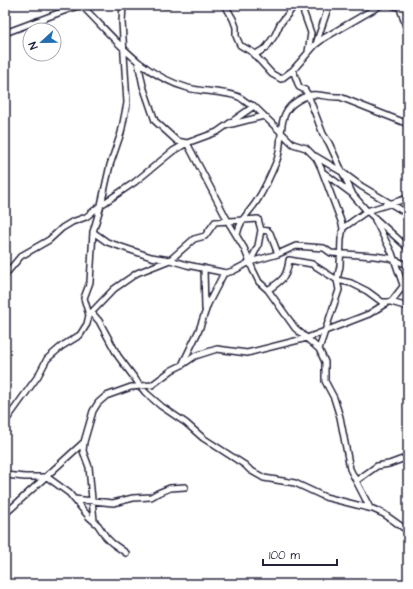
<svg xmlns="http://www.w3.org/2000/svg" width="413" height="589" font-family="'Architects Daughter',sans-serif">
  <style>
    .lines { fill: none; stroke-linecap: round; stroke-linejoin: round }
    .minor-casing { stroke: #22223b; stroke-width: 8 }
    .minor { stroke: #fff; stroke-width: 5 }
  </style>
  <rect width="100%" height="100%" fill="#fff"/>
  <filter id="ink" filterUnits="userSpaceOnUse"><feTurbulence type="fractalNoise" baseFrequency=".025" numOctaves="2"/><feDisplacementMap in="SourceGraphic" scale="8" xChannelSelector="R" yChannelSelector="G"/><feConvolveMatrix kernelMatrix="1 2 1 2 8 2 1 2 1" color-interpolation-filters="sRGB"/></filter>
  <g filter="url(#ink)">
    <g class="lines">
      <defs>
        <path id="minor" d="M81,5c34,33 58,69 107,83 14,4 37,3 51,9 6,3 7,7 15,9l39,38 13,4 10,10 5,10 20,53 2,7 -2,11 -1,27 -3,14 2,10 -20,59 6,13v19l9,17 6,19 10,52 20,39
          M165,5h3
          M225,5l8,14 3,8v9l4,9 12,7 20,22 9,5 12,-9 22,-25 9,-7 57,-33
          M301,5l10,28 -3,19
          M392,5l9,3 7,1
          M399,5l9,28
          M5,33l75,-28
          M316,44l13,-39
          M254,55l12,-7 9,-13 5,-11 15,-19
          M138,62l5,24 12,35 22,20 10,2
          M293,70l6,17 6,3 3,5 15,39 6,9 24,52 14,16 41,37
          M228,125l36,-9
          M187,143l43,82 14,23 9,22 6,12 9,8 27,38 24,21
          M315,156l27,16 19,14 47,28
          M324,173l27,20
          M375,220l17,33 11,32
          M343,228l24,-17 41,-13
          M93,232l14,10 44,15 19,3 17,5 39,8 7,-2 17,-9 28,-8 18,-8 28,2 7,5 43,3 15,2 19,7
          M237,235c4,-19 13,-22 21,-36 7,-11 14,-27 19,-39 7,-19 -1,-44 17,-57 21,-15 25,-5 46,-6l68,27
          M250,262l8,-16 3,-16 7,1 2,2 8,21
          M204,268l1,41
          M5,275l16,-19 28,-16 13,-12 10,-6 14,-5 15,-12 34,-23 38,-31 14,-8 30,-11 37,-26
          M268,290c14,-10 19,-12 21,-30l23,4 25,16 14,3 16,8 15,11h9l17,-22
          M391,302l17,5
          M92,313l7,8 19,35 27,36 16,14 25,17 17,15 42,27 5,5 14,8 31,5 30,14 48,12 11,5 24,17
          M89,315l25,-26 23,-16 33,-13 24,-21 11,-3 10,-14 43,-3 3,11
          M182,365l13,-9 22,-7 30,4 60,-15 62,-24 19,-12
          M5,422l33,-46 9,-17 15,-13 18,-11 7,-11 2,-9 -5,-17 6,-16 3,-50 8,-27 9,-40 11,-32 6,-30 -5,-81 1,-17
          M84,442l-1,9 6,16 5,54
          M5,475l20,2h22l22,16 20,24 9,8 8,12 6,6 14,10
          M356,481l21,-15 12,-2 19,-7
          M74,499l39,4 20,-5 18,-1 7,-4 12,-5 15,-1
          M5,514l79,-72 9,-31 5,-8 8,-7 25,-9 21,-2 20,-15 10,-5 17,-35 9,-26 16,-31"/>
      </defs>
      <use href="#minor" class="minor-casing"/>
      <use href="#minor" class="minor"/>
    </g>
  </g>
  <rect width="413" height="589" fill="none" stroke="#fff" stroke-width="20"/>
  <rect x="10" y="10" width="393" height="569" fill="none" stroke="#22223b" stroke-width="1.5" filter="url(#ink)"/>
  <g transform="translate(42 42) rotate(248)"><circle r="19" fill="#ffffff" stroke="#a7a7b1"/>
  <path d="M0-3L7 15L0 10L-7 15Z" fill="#1f6fb2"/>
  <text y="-6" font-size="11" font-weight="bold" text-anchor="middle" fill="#22223b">N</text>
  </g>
  <path d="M263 559v6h74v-6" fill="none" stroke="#22223b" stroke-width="2"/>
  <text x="269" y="559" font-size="12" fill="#22223b" stroke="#ffffff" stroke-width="3" paint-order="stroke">100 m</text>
</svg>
